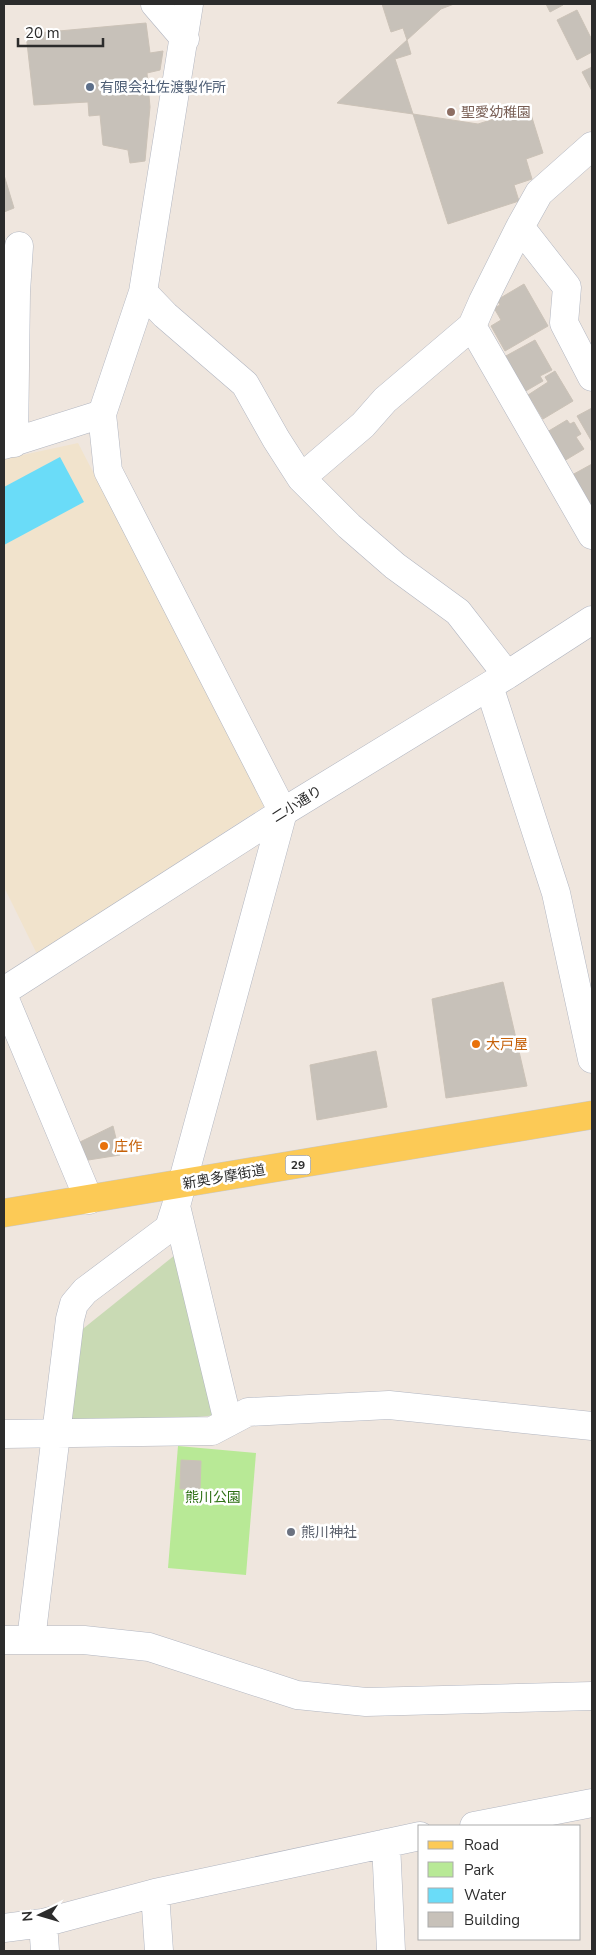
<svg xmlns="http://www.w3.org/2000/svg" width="596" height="1955" font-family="'Nunito Sans','Noto Sans JP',sans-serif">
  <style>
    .education { fill: #f1e3cc }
    .green { fill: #b8e996 }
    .cemetery { fill: #c9dab4 }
    .water { fill: #6adcf8 }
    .building { fill: #c7c1b9; stroke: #cbc2b7 }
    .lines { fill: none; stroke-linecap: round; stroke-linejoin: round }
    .minor-casing { stroke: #b2b6c1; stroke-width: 29 }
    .major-casing { stroke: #c8c8c8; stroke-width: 29 }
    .minor { stroke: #fff; stroke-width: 28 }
    .major { stroke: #fcca56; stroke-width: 28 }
    .service-dot { fill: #5c6f8a; stroke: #fff; stroke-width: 2 }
    .education-dot { fill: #8d6e63; stroke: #fff; stroke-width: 2 }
    .food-dot { fill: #e8710a; stroke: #fff; stroke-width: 2 }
    .worship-dot { fill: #6b7280; stroke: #fff; stroke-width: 2 }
    .labels { text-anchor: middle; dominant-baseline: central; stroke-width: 5; stroke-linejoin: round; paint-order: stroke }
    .shield { fill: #fff; stroke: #6b6b6b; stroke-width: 1 }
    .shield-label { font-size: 12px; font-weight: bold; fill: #2c2c2c }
    .service-label { font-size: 14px; fill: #4e5e75; stroke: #fff; text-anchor: start }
    .education-label { font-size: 14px; fill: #785e54; stroke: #fff; text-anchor: start }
    .street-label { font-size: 14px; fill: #2c2c2c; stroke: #fff }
    .food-label { font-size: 14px; fill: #c56008; stroke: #fff; text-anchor: start }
    .park-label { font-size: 14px; fill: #2e7115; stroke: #fff }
    .worship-label { font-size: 14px; fill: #5b616d; stroke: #fff; text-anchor: start }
  </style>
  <rect width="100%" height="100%" fill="#efe6de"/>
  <path class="education" d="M78,443l188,362 -229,149 -33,-67v-428z"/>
  <path class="green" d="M178,1446l78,7 -10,122 -78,-7z"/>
  <path class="cemetery" d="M175,1255l43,160 -149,14 10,-97z"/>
  <path class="water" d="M60,457l24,45 -80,43v-58z"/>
  <path class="building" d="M382,4h72l-13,5 -34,31 -4,-12 -12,4z
    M546,4h16l1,1 -13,7z
    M577,10l15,30v12l-15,8 -20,-40z
    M146,23l4,30 13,-2 -3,19 -13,3 3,34 -5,54 -15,2 -2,-13 -25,-5 -3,-30 -11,1 -1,-14 -54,3 -8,-71z
    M407,40l4,14 -16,5 18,55 -76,-11z
    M592,67v24l-10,-19z
    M529,108l14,45 -17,6 6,20 -18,6 5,16 -71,23 -35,-110 65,10z
    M4,175l10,33 -10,4z
    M524,284l24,42 -43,25 -14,-25 10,-6 -7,-12 6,-3 -3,-5z
    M535,340l17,30 -12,6 3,5 -19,11 -20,-35z
    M555,371l18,30 -30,18 -15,-24 20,-13 -3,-5z
    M592,408v34l-15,-26z
    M567,420l3,4 4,-2 7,12 -5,3 8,12 -20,12 -17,-29z
    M592,464v47l-20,-36z
    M503,982l24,104 -81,12 -14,-99z
    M376,1051l11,56 -70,13 -7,-55z
    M113,1126l7,29 -38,6 -2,-19z
    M181,1460l20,1 -1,28h-20z"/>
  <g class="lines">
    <defs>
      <path id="minor" d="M155,4l30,35
        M189,4l-46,288 -41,122 6,57 175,341 -107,394 52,216
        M520,227l47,60 -3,36 28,54
        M143,292l22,23 80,69 31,55 25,39 48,48 46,40 63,46 49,63
        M472,326l120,209
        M14,443l2,-151 3,-46
        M4,445l98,-31
        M301,478l62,-53 22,-25 87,-74 11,-25 37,-74 19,-34 53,-47
        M489,686l67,207 36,166
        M4,991l279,-179 224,-137 85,-55
        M4,997l85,203
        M4,1434l208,-3 36,-19 141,-7 203,21
        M4,1640h80l65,7 148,48 69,7 226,-6
        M31,1640l39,-321 4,-15 11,-13 84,-63 7,-22
        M474,1826l118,-23
        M386,1843l5,108
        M155,1893l4,58
        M43,1923l2,28
        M4,1928l39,-5 112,-30 265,-57"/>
      <path id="major" d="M4,1213l588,-98"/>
    </defs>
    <use href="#minor" class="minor-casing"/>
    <use href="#major" class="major-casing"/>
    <use href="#minor" class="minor"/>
    <use href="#major" class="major"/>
  </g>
  <circle class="service-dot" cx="90" cy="87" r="5"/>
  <circle class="education-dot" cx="451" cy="112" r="5"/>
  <g class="food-dot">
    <circle cx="476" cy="1044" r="5"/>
    <circle cx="104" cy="1146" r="5"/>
  </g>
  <circle class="worship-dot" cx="291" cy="1532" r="5"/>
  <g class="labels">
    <rect class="shield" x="285.5" y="1155.5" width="25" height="19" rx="4"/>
    <g class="shield-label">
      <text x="298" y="1165">29</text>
    </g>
    <g class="service-label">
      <text x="100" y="87">有限会社佐渡製作所</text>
    </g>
    <g class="education-label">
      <text x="461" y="112">聖愛幼稚園</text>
    </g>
    <g class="street-label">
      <text transform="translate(297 804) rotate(-32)">二小通り</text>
      <text transform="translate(224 1177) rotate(-10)">新奥多摩街道</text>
    </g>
    <g class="food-label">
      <text x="486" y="1044">大戸屋</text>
      <text x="114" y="1146">庄作</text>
    </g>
    <g class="park-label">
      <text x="213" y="1497">熊川公園</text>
    </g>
    <g class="worship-label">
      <text x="301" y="1532">熊川神社</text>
    </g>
  </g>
  <rect width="596" height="1955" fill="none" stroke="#2c2c2c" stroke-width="10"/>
  <rect x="418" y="1825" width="162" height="115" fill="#ffffff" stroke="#ababab"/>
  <rect x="428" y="1841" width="25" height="8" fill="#fcca56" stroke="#ababab"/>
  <text x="464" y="1850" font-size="15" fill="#2c2c2c">Road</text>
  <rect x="428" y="1862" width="25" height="15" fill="#b8e996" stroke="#ababab"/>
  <text x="464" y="1875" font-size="15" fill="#2c2c2c">Park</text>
  <rect x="428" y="1888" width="25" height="15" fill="#6adcf8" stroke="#ababab"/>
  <text x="464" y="1900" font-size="15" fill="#2c2c2c">Water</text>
  <rect x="428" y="1912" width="25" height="15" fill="#c7c1b9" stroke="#ababab"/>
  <text x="464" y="1925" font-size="15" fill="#2c2c2c">Building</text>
  <g transform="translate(40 1915) rotate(265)" stroke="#ffffff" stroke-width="4" paint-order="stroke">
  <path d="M0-4L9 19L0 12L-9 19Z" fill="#2c2c2c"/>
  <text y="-8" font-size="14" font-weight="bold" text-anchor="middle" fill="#2c2c2c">N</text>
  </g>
  <path d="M18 38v8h85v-8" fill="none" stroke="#2c2c2c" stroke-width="2.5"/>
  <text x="25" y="38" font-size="15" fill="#2c2c2c" stroke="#ffffff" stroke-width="4" paint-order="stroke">20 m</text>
</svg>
